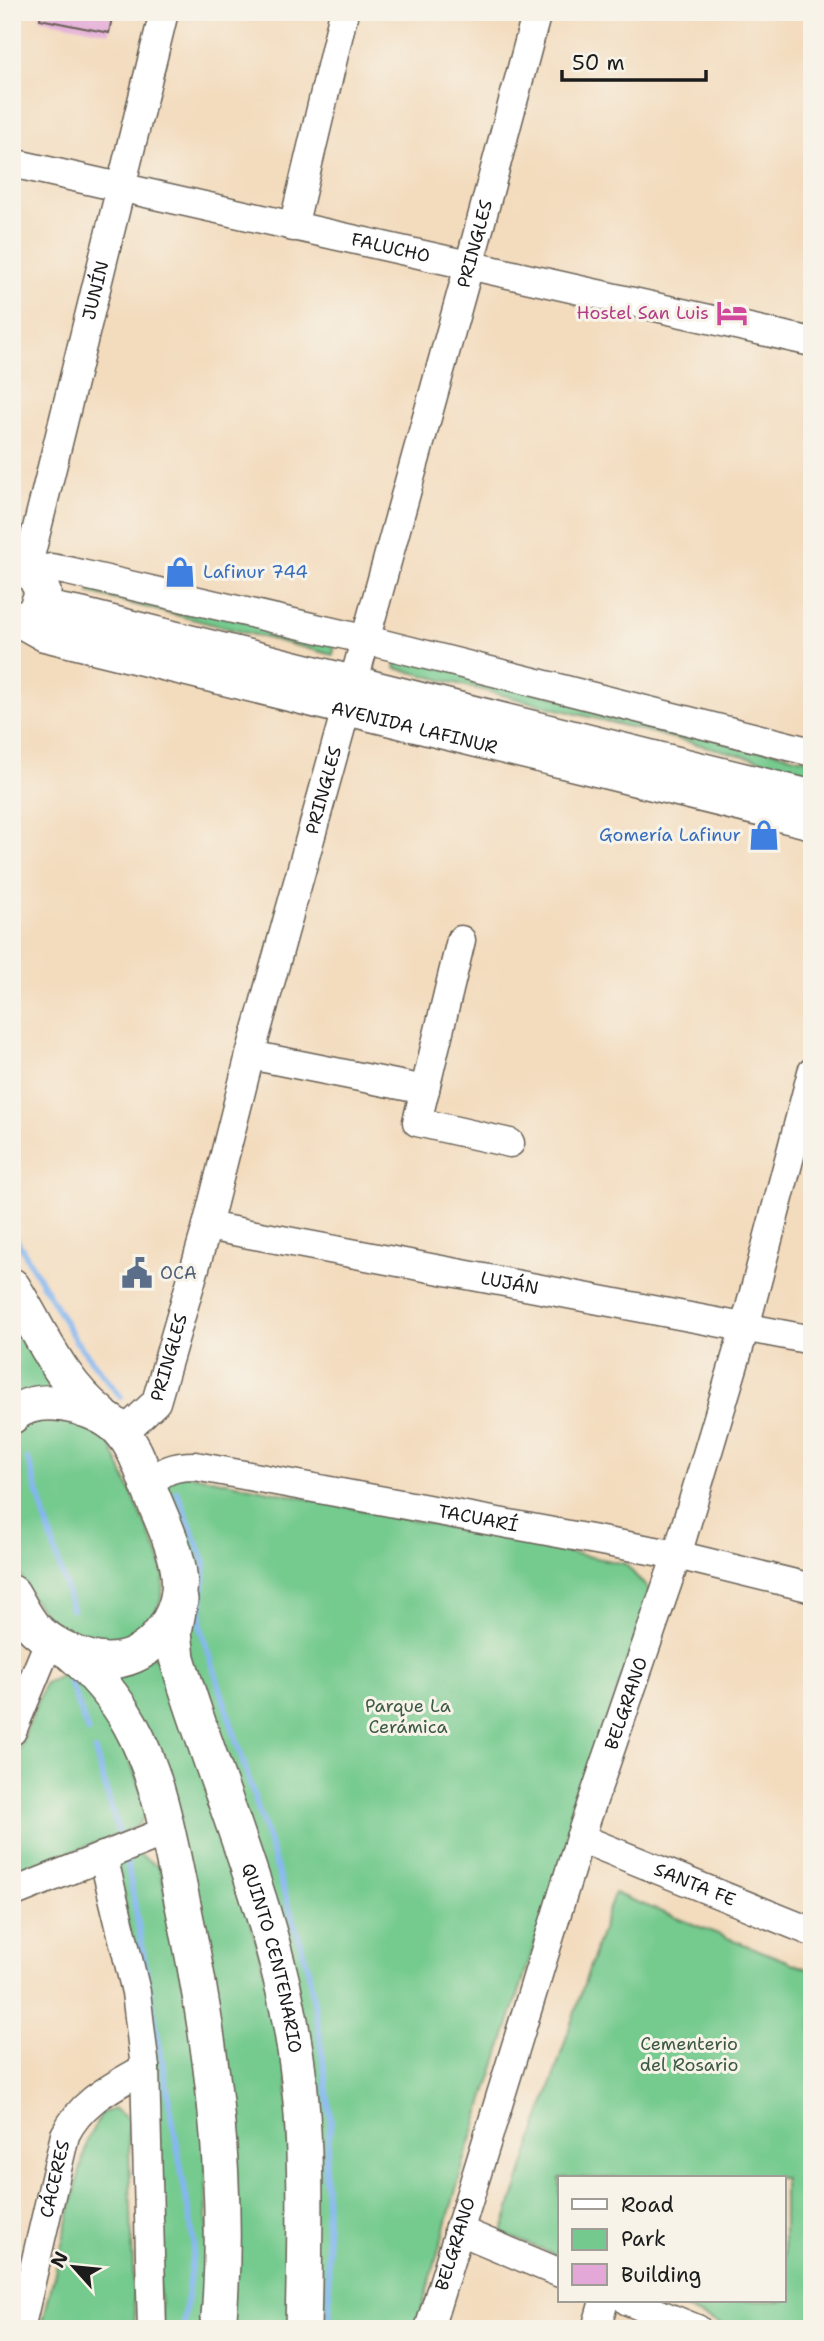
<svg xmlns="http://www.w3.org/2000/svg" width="824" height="2341" font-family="'Shantell Sans',sans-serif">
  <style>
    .green { fill: #74ca8e; stroke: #487355; stroke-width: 2 }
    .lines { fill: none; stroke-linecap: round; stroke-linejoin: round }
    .stream { stroke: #83b6f0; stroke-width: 6 }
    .building { fill: #e3a8d7 }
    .minor-casing { stroke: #675f54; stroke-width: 31 }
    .major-casing { stroke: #675f54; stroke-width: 38 }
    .minor { stroke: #fff; stroke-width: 28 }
    .major { stroke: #fff; stroke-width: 35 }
    .labels { text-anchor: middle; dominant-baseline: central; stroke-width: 6; stroke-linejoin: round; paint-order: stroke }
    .street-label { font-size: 18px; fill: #1c1c1c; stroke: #f7f3e8 }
    .hotel-label { font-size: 18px; fill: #b23c85; stroke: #f7f3e8; text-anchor: end }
    .shop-label { font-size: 18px; fill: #366cbe; stroke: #f7f3e8; text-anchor: start }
    .service-label { font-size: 18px; fill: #4e5e75; stroke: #f7f3e8; text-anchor: start }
    .park-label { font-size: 18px; fill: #3b5944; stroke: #f7f3e8 }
  </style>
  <rect width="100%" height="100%" fill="#f7f3e8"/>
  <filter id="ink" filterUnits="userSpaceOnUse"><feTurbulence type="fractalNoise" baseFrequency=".0143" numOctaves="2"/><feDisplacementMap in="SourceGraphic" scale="14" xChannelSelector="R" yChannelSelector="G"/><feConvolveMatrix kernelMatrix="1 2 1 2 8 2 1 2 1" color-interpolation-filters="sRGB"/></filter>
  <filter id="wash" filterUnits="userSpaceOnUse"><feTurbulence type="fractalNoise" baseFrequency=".00686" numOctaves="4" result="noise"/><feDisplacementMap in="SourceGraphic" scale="28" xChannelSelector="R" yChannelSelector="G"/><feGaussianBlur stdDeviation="1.57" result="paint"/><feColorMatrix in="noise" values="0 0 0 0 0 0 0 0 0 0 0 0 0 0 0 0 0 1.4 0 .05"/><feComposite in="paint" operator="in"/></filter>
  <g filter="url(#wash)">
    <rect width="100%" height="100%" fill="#f3dbbd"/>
    <path class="green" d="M92,582l243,62 -2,11 -244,-62z
      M398,657l414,104v12l-417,-105z
      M12,1303l50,88 -45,6 -5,-7z
      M41,1419c28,-1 51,6 70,27l48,110 5,20 -2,21 -7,17 -22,25 -19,7h-18l-39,-16 -26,-33 -19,-39v-123l12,-9z
      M182,1473l443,91 25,27 -184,564 -50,174h-103l-1,-171 8,-34 -4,-38 -129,-427 -20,-169v-6z
      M163,1652l70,203 54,202 6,272h-67l2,-185 -116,-469z
      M72,1671l41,42 34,97 -8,14 -11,7 -116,43v-106l33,-85z
      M137,1853l23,15 44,222 6,239h-47l-47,-465z
      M614,1893l198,78v358h-79l-67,-28h118v-123h-224v79l-58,-24z
      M115,2109l13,10 7,210h-94l47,-191 14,-25z"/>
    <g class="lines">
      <path class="stream" d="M12,1232l64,109 45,56
        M28,1459l44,150
        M177,1492l28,71 -5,62 107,339 13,73 11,84 -6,46 5,162
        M69,1680l19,51
        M95,1751l23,80
        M127,1861l67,381 -11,87"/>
    </g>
    <g id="blocks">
      <path class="building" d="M41,12h72l-4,21 -69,-14z"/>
    </g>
  </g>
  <g filter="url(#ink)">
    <use href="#blocks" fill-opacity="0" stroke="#675f54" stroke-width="2"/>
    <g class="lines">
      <defs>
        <g id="minor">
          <path id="s1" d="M12,163l800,179"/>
          <path d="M293,227l51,-215"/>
          <path id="s2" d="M27,569l137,-557"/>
          <path d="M32,571l19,-3 17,3 295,68 449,113"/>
          <path id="s3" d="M19,623l25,14 768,188"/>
          <path d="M461,940l-44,182 93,21"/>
          <path d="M250,1055l175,35"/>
          <path id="s4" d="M207,1226l605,114"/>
          <path id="s5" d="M122,1434l34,-32 51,-176 43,-171 219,-789 68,-254"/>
          <path id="s6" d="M148,1486c14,-16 26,-20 47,-20l482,89 135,33"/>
          <path d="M12,1731l38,-92"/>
          <path id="s7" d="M580,1838l232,94"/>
          <path d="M103,1856l33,136 9,76 7,261"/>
          <path d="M12,1893l155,-62"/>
          <path d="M458,2230l102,43"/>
          <path d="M628,2301l69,28"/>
          <path id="s8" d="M20,2329l45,-194c17,-35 48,-48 80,-67"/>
          <path id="s9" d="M429,2329l151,-491 97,-283 68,-228 67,-255"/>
          <path d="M596,2329l8,-28"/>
        </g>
        <g id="major">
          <path d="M12,565l20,6 11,21 -9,23 -22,8"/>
          <path d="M39,608l43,8 730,182"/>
          <path d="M12,1286c28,44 47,95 89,128"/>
          <path d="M12,1416c24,-24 76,-11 100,7 21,15 30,47 39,70 21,53 50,98 4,147 -12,13 -29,21 -48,21 -25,-1 -53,-15 -72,-32 -9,-9 -16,-25 -23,-36"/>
          <path id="s10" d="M180,1600l-6,32 3,26c38,126 95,250 116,380 16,90 12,199 10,291"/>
          <path d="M69,1651c24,21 45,44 61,73 27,49 38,108 49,162 31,144 53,295 39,443"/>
        </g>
      </defs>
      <use href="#minor" class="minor-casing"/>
      <use href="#major" class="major-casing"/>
      <use href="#minor" class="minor"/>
      <use href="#major" class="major"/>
    </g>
  </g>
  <defs>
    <symbol id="hotel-bare" viewBox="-9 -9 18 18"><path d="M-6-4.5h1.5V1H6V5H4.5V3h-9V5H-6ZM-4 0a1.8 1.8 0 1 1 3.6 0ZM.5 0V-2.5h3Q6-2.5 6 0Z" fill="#d1479c" stroke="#f7f3e8" stroke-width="2.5" paint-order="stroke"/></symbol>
    <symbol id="shop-bare" viewBox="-9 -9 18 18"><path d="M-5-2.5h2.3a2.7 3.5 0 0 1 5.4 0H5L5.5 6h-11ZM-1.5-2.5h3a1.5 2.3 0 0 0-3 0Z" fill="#3f7fe0" stroke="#f7f3e8" stroke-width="2.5" paint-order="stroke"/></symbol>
    <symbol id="civic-bare" viewBox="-9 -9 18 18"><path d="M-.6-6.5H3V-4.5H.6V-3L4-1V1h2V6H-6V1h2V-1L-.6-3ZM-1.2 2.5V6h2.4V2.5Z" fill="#5c6f8a" stroke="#f7f3e8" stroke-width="2.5" paint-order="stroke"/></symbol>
  </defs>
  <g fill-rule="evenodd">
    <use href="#hotel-bare" x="710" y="291" width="44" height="44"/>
    <use href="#shop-bare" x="158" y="550" width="44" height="44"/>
    <use href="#shop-bare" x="742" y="813" width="44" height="44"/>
    <use href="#civic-bare" x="115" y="1251" width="44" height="44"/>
  </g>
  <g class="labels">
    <g class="street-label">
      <text stroke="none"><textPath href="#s5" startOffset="1248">PRINGLES</textPath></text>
      <text stroke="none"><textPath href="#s1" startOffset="388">FALUCHO</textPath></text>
      <text stroke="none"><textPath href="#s2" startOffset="287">JUNÍN</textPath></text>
      <text stroke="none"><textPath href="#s3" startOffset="410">AVENIDA LAFINUR</textPath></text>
      <text stroke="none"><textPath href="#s5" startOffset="681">PRINGLES</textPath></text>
      <text stroke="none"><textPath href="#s4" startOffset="308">LUJÁN</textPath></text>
      <text stroke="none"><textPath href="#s5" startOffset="93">PRINGLES</textPath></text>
      <text stroke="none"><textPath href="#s6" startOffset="341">TACUARÍ</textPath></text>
      <text stroke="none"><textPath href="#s9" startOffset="656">BELGRANO</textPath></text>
      <text stroke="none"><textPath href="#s7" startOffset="124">SANTA FE</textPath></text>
      <text stroke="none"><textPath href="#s10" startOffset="374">QUINTO CENTENARIO</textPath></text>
      <text stroke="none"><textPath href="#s8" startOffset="154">CÁCERES</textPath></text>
      <text stroke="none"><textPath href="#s9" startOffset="89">BELGRANO</textPath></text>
    </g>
    <g class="hotel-label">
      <text x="709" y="313">Hostel San Luis</text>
    </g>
    <g class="shop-label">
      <text x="203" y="572">Lafinur 744</text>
      <text x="741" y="835" text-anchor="end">Gomería Lafinur</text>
    </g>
    <g class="service-label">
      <text x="160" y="1273">OCA</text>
    </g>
    <g class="park-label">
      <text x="408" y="1706">Parque La<tspan x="408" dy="21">Cerámica</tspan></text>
      <text x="689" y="2044">Cementerio<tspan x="689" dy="21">del Rosario</tspan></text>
    </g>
  </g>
  <rect width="824" height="2341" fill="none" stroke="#f7f3e8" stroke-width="42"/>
  <rect x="558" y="2176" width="228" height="126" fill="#f7f3e8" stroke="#9f9d96" stroke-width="2"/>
  <rect x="572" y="2199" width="35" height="10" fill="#ffffff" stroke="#9f9d96" stroke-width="2"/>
  <text x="621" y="2212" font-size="21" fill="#1c1c1c">Road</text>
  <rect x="572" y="2229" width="35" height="21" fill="#74ca8e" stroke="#9f9d96" stroke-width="2"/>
  <text x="621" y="2246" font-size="21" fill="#1c1c1c">Park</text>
  <rect x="572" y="2264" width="35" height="21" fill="#e3a8d7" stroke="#9f9d96" stroke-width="2"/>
  <text x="621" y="2282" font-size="21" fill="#1c1c1c">Building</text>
  <g transform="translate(74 2267) rotate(297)" stroke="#f7f3e8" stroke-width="5" paint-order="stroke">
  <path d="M0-5L12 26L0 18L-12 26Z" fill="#1c1c1c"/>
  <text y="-10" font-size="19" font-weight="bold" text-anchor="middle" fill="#1c1c1c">N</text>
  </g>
  <path d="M562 70v10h144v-10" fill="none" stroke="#1c1c1c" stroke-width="3.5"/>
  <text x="572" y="70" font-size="21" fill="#1c1c1c" stroke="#f7f3e8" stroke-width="5" paint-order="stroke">50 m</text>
</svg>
